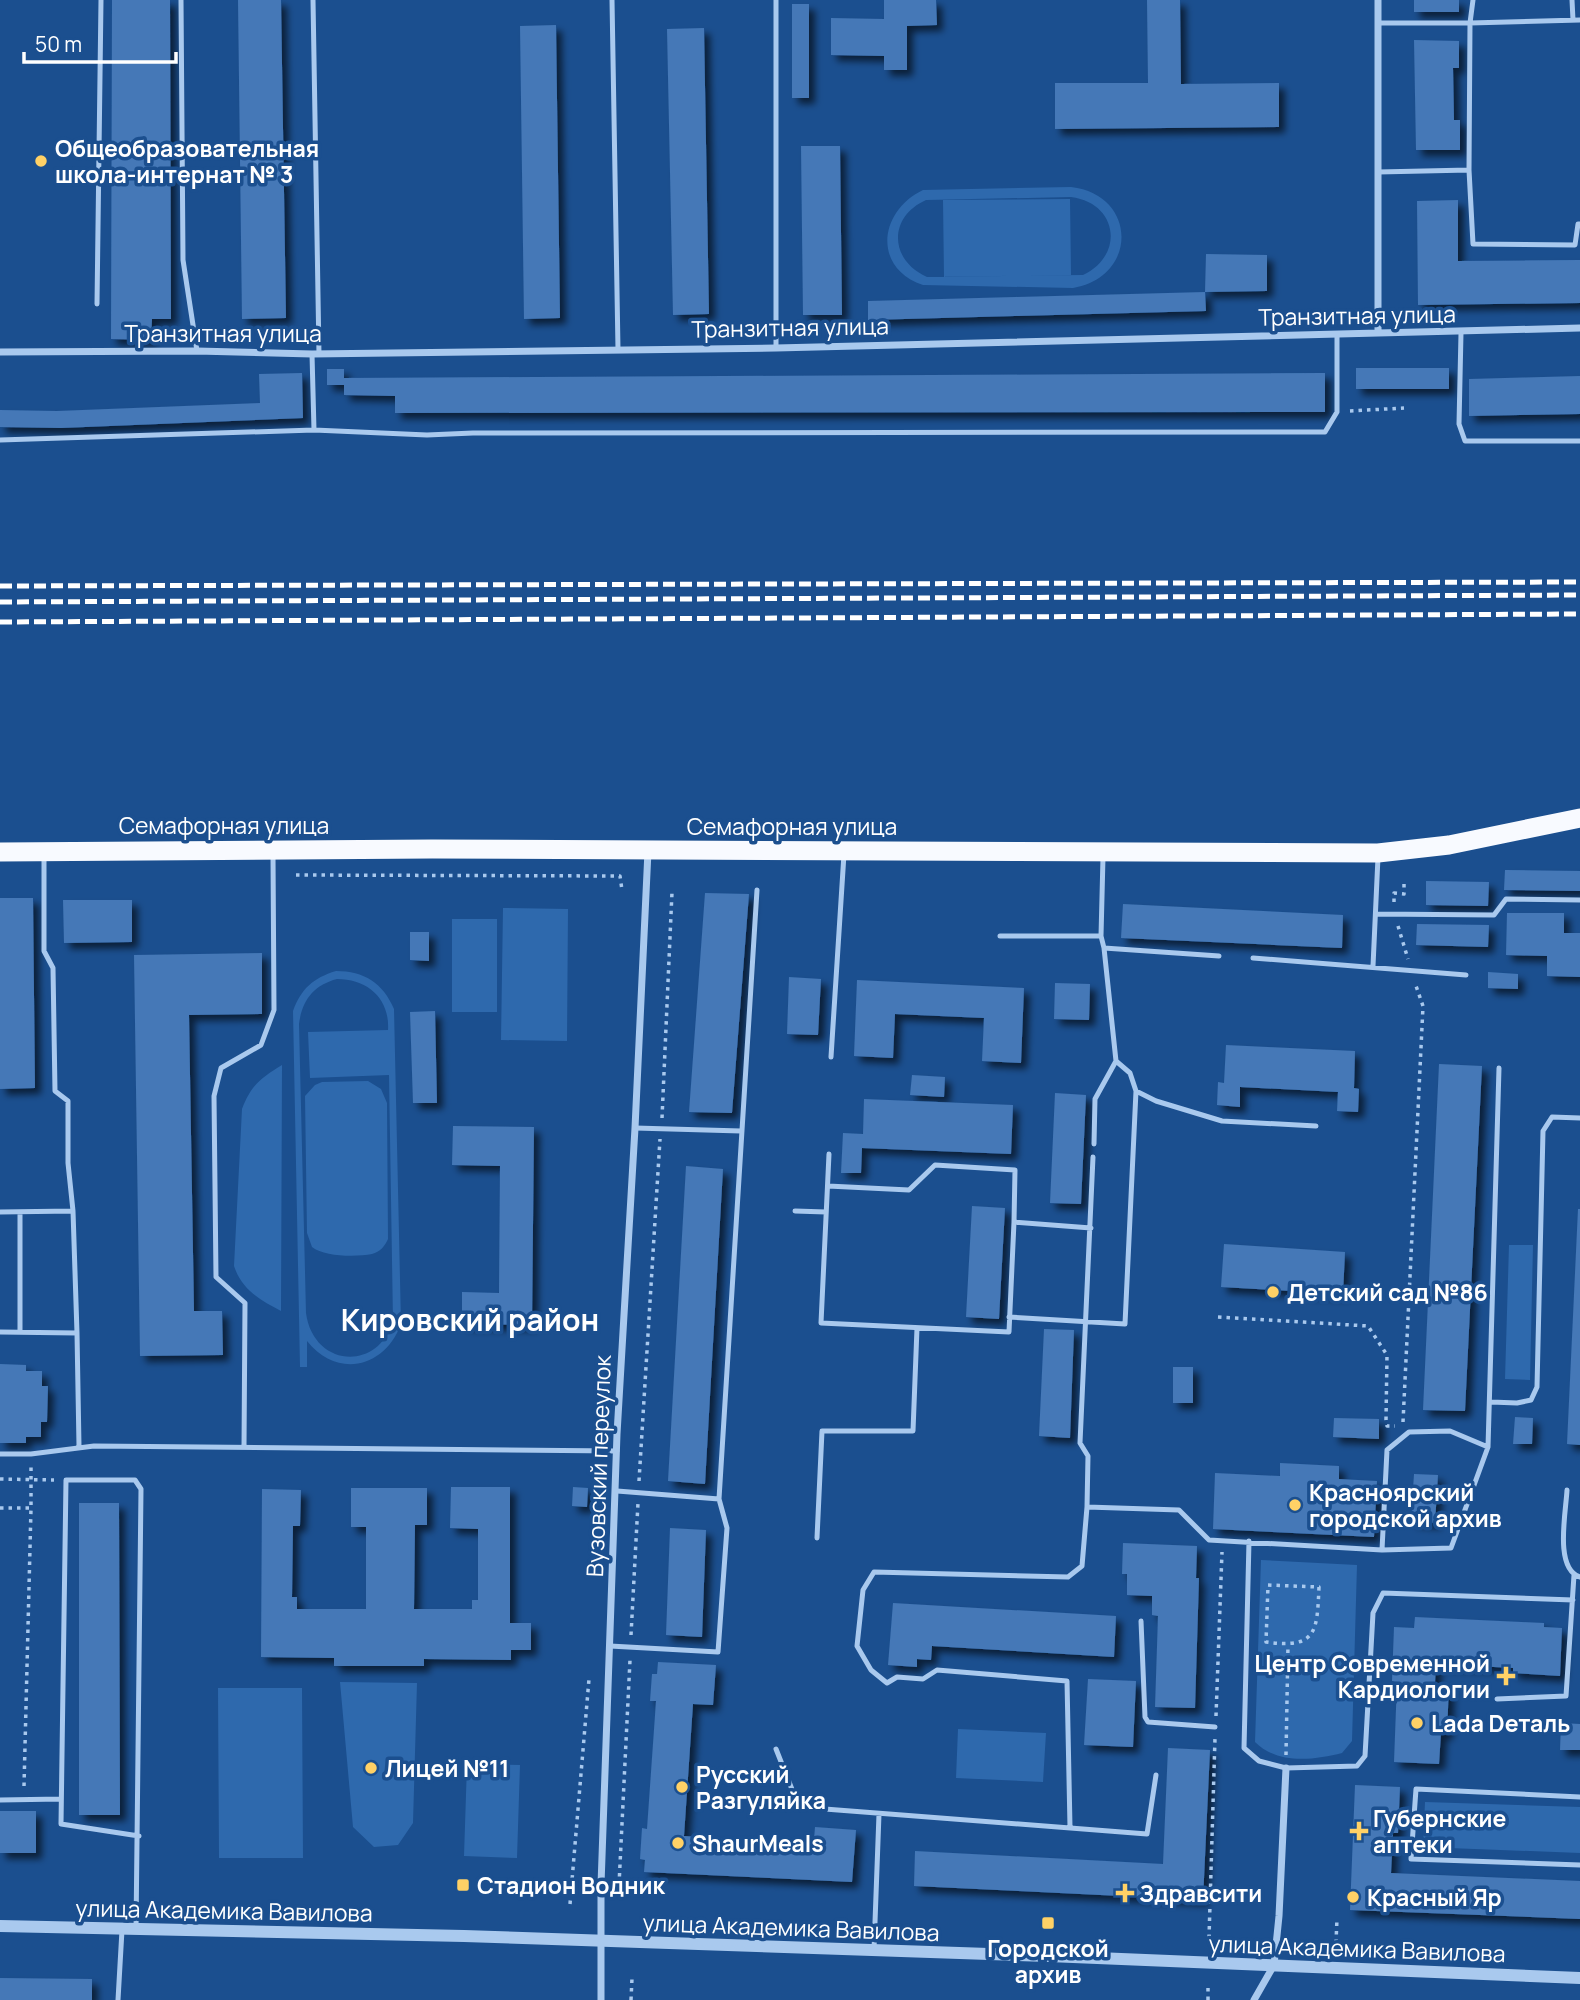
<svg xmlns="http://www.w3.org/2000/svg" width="1580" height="2000" font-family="Manrope,sans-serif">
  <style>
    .green { fill: #2e69ad; fill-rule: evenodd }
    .building { fill: #4478b7; filter: url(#shadow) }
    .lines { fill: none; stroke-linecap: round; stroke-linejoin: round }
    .path { stroke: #a9c9ee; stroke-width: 3.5; stroke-dasharray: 3.5 5; stroke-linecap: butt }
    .service { stroke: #a9c9ee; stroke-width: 5 }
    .minor { stroke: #a9c9ee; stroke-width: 7 }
    .tertiary { stroke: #a9c9ee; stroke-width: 12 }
    .trunk { stroke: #f8faff; stroke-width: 19 }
    .rail { stroke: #fff; stroke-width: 5; stroke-dasharray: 12 5; stroke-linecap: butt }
    .poi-dot { fill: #ffd166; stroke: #1b4f8f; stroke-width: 2.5 }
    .labels { text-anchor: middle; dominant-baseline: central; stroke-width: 7; stroke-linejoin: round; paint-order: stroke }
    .poi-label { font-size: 23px; font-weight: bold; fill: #fff; stroke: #1b4f8f; text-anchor: start }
    .street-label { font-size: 23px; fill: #fff; stroke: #1b4f8f }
    .district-label { font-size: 30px; font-weight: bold; fill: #fff; stroke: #1b4f8f }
  </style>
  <defs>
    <filter id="shadow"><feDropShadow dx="6" dy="6" stdDeviation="3.5" flood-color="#0009"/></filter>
  </defs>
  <rect width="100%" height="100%" fill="#1b4f8f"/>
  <path class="green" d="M1071,187c67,8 67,90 2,101l-150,-3c-51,-17 -44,-74 0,-95zM1071,197c47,6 54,58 12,78l-156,2c-38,-17 -39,-60 -1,-77z
    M1070,199l1,76 -127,2 -1,-77z
    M503,908l65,1 -1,132 -66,-1z
    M452,919h45v93h-45z
    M336,971c28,0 47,12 58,38l7,315c-16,44 -64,55 -94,17v26h-7l-7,-356c8,-22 20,-33 43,-40zM337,979c31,0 53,20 51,51l-80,2 2,46 79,-3 4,247c-17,51 -80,44 -87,-9l-7,-289c3,-24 15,-39 38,-45z
    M282,1065l-1,246c-21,-11 -39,-21 -47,-45l8,-157c9,-24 19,-31 40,-44z
    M368,1081l13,8 6,14 1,136c-3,7 -8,13 -16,15 -15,3 -48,3 -60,-7l-5,-14 -2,-137 10,-11 7,-3z
    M1509,1245h24l-3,135 -25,-1z
    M1261,1560l96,5 -5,176 -10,12c-28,7 -64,12 -87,-11z
    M340,1682l77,1 -4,140 -15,22 -24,2 -21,-20z
    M218,1688h84l1,170h-84z
    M958,1729l88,4 -3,49 -87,-4z
    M467,1764l53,1 -3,93 -53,-2z
    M1425,1802l155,5v46l-157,-6z"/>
  <path class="building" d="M112,0h58l1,319h-19l-1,21 -40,-1z
    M238,0h43l5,318 -44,1z
    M884,0h52l1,25 -30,1v44h-23v-14l-53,-1v-37l53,1z
    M1147,0h33l1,84 98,-1v44l-224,2v-46h93z
    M1414,0h45v12h-45z
    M792,4h17v94h-17z
    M556,25l4,293 -36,1 -4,-293z
    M704,28l5,286 -36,1 -6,-286z
    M1414,40l45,1v27h-6l1,52h6v30h-44z
    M801,146h39l2,169h-39z
    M1458,200v61l122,-1v43l-162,2 -1,-104z
    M1206,254l61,1v36l-62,1z
    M1205,292l1,19 -338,9v-19z
    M1356,368h93v21h-93z
    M327,369h17v9l981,-5v39l-930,1v-17l-51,-1v-10h-17z
    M302,373l1,45 -242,10 -61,-1v-17l57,1 203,-8 -1,-29z
    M1580,376v38l-111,2v-37z
    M1505,870l75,1v20l-76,-1z
    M1426,881l63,1 -1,24 -62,-1z
    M705,893l44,1 -17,219 -43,-1z
    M0,898h33l2,190 -35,1z
    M63,900h69v42l-68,1z
    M1123,904l220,11 -1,33 -221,-10z
    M1507,913h57v20h16v44l-33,-1v-20l-41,-1z
    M1417,924l72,1 -1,22 -72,-2z
    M410,932h19v29l-19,-1z
    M262,953v61l-73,1 5,296h28l1,44 -83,1 -6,-401z
    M1488,972l30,2v15l-30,-1z
    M789,977l32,2 -3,56 -31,-1z
    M857,980l167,8 -3,75 -39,-2 2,-43 -89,-4 -2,44 -39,-2z
    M1055,983l35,1 -1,36 -35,-1z
    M435,1011l2,92h-24l-3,-91z
    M1226,1045l129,6 -1,37 5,1 -1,23 -21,-1 1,-19 -98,-5v20l-23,-2 1,-23 6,1z
    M1439,1064l43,2 -17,345 -42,-1z
    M912,1075l33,2 -1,20 -34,-2z
    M1055,1093l31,2 -5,109 -31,-1z
    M864,1099l149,6 -2,49 -149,-6 -1,25h-20l2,-40 20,1z
    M453,1126l81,1 -2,198 -70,-1v-32l37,1 1,-127 -48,-1z
    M686,1166l37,3 -18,315 -37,-3z
    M972,1206l33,2 -6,111 -33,-2z
    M1578,1209h2v236l-13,-1z
    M1224,1244l121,8 -2,42 -122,-7z
    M1044,1329l30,1 -4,108 -31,-2z
    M0,1364l26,1v6h16v15h6l-1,36h-6v15h-15v6h-26z
    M1173,1367h20v36h-20z
    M1515,1417l18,1 -1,26h-19z
    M1334,1418l45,1v20l-46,-2z
    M1280,1463l59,3v13l38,2 -3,56 -161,-8 2,-56 65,3z
    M1414,1474l24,1 -3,48 -24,-2z
    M451,1487h59v136h21v27h-20v10l-87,-1v7h-90v-8l-73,-1 1,-168 39,1 -1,36h-7l-1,71h5v12h69v-82h-15v-39h76v37h-12l-1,84h58v-9h6v-71l-28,-1z
    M573,1487l15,1 -1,19 -15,-1z
    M79,1503h40l1,312h-41z
    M670,1528l36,2 -4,107 -36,-2z
    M1123,1543l74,3 -1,32h3l-4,130 -40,-1 3,-91 -6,-1v-19l-25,-1v-21h-5z
    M893,1603l223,13 -2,41 -182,-11 -1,14 -14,-1v8l-29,-2z
    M1415,1617l129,6v4l18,1 -2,48 -47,-3v-5l-77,-4 -1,19 14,1 -2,50 -6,-1 -2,31 -45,-2 3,-80 -5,-1 2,-54 20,1z
    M658,1662l58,3 -3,40 -20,-1 -9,132 119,8 -1,7 11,1 2,-25 41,3 -4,52 -208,-10 1,-12 -5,-1 2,-31 5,1 9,-128h-6l2,-27h5z
    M1088,1679l48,2 -3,66 -49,-2z
    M1561,1723l19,1v26h-20z
    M1168,1748l42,2 -7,150 -289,-14 1,-35 248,13z
    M1355,1785l45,2 -2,46h-5l-2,40 189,8v38l-230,-9z
    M0,1811h36v42h-36z
    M0,1978l92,1v21h-92z"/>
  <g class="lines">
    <path class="path" d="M1350,411l54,-3
      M296,875l324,1 2,14
      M1394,902v-9l10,1v-10
      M1398,926l10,33
      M662,1118l10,-226
      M1218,1317l150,9 19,29 -1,65 1,6h8
      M1403,1422l20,-416 -8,-23
      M0,1479l54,1
      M639,1481l21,-342
      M0,1508h31v-43
      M1268,1585l51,2c-2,45 -2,62 -53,55z
      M631,1635l7,-132
      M1216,1716l6,-164
      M1286,1755l2,-110
      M24,1786l7,-278
      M619,1885l11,-225
      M571,1886l13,-2
      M570,1904l19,-225
      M1209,1938l6,-200
      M1336,1943l1,-25
      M631,2000l1,-22
      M1208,2000v-12"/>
    <path class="service" d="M181,0l2,260 14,91
      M313,0l6,354
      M612,0l6,349
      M776,0v348
      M1572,0l1,20
      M1580,20l-110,3 -1,147 4,74 102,1 3,-21h2
      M1378,23h92l3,-23
      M1378,172l91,-2
      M97,304l4,-304
      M1461,333l-2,91 6,17h115
      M312,354l2,76 113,5 46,-2 852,-1 12,-20v-78
      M0,440l314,-10
      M1103,857l-2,79 3,12 115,8
      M1376,914l118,1 12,-16 74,1
      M1000,936h101
      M1253,958l213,17
      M1373,966l5,-109
      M831,1057l13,-203
      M1136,1091l20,10 66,20 94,5
      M635,1128l106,3
      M1094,1144l1,-45 21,-38 -12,-113
      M829,1154l-8,169 188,9 5,-110
      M828,1186l81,4 26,-25 80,5 -1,52 77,6
      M795,1211l31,1
      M0,1212l73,-1
      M20,1212v120
      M1009,1317l116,7 11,-233 -6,-18 -14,-12
      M0,1332l77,1 -4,-122 -5,-48v-62l-13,-10 -2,-123 -9,-17v-96
      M77,1333l2,113
      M1491,1402l26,1 14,-3 6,-13 6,-256 9,-14 28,1
      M244,1447l1,-144 -29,-26 -2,-181 7,-28 40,-23 13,-35 -1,-155
      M0,1454h31l63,-8 523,5
      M1567,1490c-1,22 -13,79 13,87
      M617,1491l102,8
      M1087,1507l92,3 30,30 173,10 69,-2 37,-101 11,-379
      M817,1538l5,-107h91l4,-103
      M1249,1541l-5,207 15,13 27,7 71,-2 8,-10 8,-143 10,-20 190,7
      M1382,1550l5,-100 22,-18 41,-1 38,16
      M1141,1621l4,96 3,5 67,5
      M610,1646l108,6 9,-124 -8,-29 38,-609
      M1497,1699l69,-3 8,-121
      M776,1749l23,58 348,27 9,-59
      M1580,1797l-164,-8 -5,70 169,6
      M0,1800l61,-1
      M1070,1827l-3,-146 -130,-11 -14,9 -26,-2 -10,6 -16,-13 -14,-24 6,-56 11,-18 194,5 14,-11 5,-59 1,-51 -8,-13 13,-286
      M136,1929l5,-440 -6,-9h-69l-5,344 78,12
      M874,1949l5,-135
      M118,2000l4,-70"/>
    <path class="minor" d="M1378,333v-333
      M0,352l197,-1 115,3 464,-6 804,-20
      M601,2000v-115l16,-451 18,-306 13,-277
      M1254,2000l20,-35 5,-49 7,-148"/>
    <path class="tertiary" d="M0,1926l464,10 585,20 531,22"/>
    <path class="trunk" d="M0,852l432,-3 946,4 71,-8 131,-27"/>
    <path class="rail" d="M0,586l1580,-4
      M0,602l1580,-7
      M0,622l1580,-8"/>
  </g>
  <g class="poi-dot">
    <circle cx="41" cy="161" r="7"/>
    <circle cx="1273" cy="1292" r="7"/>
    <circle cx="1295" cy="1505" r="7"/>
    <path d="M1502.5 1665.5h7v7h7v7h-7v7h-7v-7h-7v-7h7z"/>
    <circle cx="1417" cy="1723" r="7"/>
    <circle cx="371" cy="1768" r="7"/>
    <circle cx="682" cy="1787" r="7"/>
    <path d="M1355.5 1820.5h7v7h7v7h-7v7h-7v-7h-7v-7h7z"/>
    <circle cx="678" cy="1843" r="7"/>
    <rect x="456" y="1878" width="14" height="14" rx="3.5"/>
    <path d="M1121.5 1882.5h7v7h7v7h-7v7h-7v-7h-7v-7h7z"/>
    <circle cx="1353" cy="1897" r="7"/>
    <rect x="1041" y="1916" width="14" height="14" rx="3.5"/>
  </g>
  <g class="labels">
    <g class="poi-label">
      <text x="55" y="148">Общеобразовательная<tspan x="55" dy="26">школа-интернат № 3</tspan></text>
      <text x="1287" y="1292">Детский сад №86</text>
      <text x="1309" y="1492">Красноярский<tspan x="1309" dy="26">городской архив</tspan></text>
      <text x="1490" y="1663" text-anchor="end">Центр Современной<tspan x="1490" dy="26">Кардиологии</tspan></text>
      <text x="1431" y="1723">Lada Dеталь</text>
      <text x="385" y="1768">Лицей №11</text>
      <text x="696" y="1774">Русский<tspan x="696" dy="26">Разгуляйка</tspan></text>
      <text x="1373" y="1818">Губернские<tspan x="1373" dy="26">аптеки</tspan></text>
      <text x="692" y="1843">ShаurMeals</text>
      <text x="477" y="1885">Стадион Водник</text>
      <text x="1139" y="1893">Здравсити</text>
      <text x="1367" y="1897">Красный Яр</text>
      <text x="1048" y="1948" text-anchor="middle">Городской<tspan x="1048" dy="26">архив</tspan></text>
    </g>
    <g class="street-label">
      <text transform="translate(1357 315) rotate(-1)">Транзитная улица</text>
      <text transform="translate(790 327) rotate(-1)">Транзитная улица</text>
      <text x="223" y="333">Транзитная улица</text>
      <text x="224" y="825">Семафорная улица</text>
      <text x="792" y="826">Семафорная улица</text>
      <text transform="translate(598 1466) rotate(-88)">Вузовский переулок</text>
      <text transform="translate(224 1910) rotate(1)">улица Академика Вавилова</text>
      <text transform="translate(791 1927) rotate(2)">улица Академика Вавилова</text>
      <text transform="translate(1357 1948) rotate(2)">улица Академика Вавилова</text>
    </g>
    <g class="district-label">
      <text x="470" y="1319">Кировский район</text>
    </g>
  </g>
  <path d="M24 52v10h152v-10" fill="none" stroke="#ffffff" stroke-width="3.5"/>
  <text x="35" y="52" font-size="21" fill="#ffffff" stroke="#1b4f8f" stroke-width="5" paint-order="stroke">50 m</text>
</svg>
